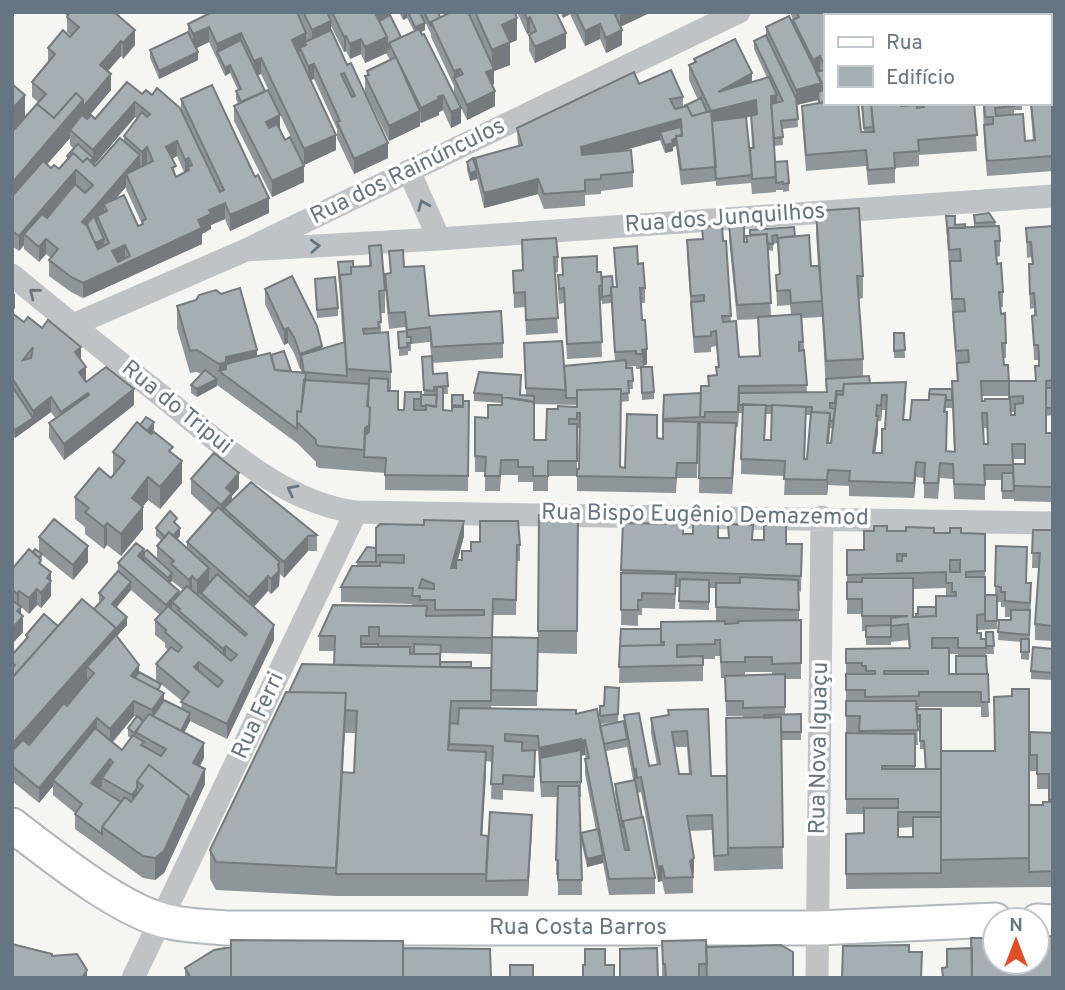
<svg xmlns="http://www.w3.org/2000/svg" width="1065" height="990" font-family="Overpass,sans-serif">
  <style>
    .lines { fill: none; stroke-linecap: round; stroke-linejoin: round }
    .secondary-casing { stroke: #b1b7bb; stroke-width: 37 }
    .minor { stroke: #bfc3c6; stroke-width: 23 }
    .secondary { stroke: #fff; stroke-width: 33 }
    .wall { fill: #8e969a; fill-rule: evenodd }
    .shaded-wall { fill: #747a7d }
    .building { fill: #a5aeb3; stroke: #747a7d; stroke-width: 2; fill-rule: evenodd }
    .oneway { stroke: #657682 }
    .labels { text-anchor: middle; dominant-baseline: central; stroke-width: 7; stroke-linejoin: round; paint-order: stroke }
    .street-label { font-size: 23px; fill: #657682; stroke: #fff }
  </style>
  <rect width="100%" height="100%" fill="#f5f5f2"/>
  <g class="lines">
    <defs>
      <g id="secondary">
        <path id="s1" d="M12,825c38,29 105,83 150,95 20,6 43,6 64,8h592l177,-8"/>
        <path d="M1037,921l16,1"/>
      </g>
    </defs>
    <use href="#secondary" class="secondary-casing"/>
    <path class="minor" d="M409,171l30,68
      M246,250l193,-11 614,-43
      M12,275c48,40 97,79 146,118 58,46 121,109 198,119l697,11
      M73,325l173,-75 493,-238
      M133,978l223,-466
      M817,978l5,-461"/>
    <use href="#secondary" class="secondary"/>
  </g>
  <path class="wall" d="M63,12h51l21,33 -12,14 -2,-3 -13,15 3,19 -24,28 8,1 47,-25 10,1 29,15v-11l88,114 -39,18 -5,-12 -14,6v4l-9,5v10l-119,54 -12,-6 -22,-16v-16l2,-2 -5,-4 -7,8 -15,-13v-4l-5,6 -7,-5v-114l26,-30 -6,-5v-15l16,-20v-14l23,-12 -4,-4v-16zM135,117l2,2 -13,17v6l-29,24 -1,-1zM70,138v7l4,4 -7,7v3l-8,10 -8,-1 -4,-4zM177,156l7,16 -8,5 -4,-18zM126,187v2l16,35 -4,2 -23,-26z
    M212,12h178v3l11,22 13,-6 -7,-13 -4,2 -4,-8h39l2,5 11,-5h64l2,28 -7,3v22l-16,6v13l-2,1 3,21 -28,14 -13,-27v-7l-23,-49v-3l-9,-19 3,15 -4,2 40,91 -10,5 -8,-18 -4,2v3l-18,8 -1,-1v4l-31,15 -24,-49v-16h2v-5l23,-11 -4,-7 -21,10 -4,-9 -11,5 -4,-8 -2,1 -13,-26v5l57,127 -34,16 -17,-36v-9l-23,-50 -3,1 25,70 -32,15 -43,-91 -4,1 23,54 24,53 -32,15 -38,-76v-15l4,-2 -2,-5v-8l2,-1 -8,-17 -5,3 -16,-34 -13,6 2,12 -39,19 -9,-21v-8l38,-18v-8z
    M517,12h39l10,36 -31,15 -6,-13v-15l2,-1 -1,-1 -3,1z
    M560,12h90l-29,14 1,19 -16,8 -6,-14 -15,7 -15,-32 -7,4z
    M790,12h42l-7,91 36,29h3l-3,-29h113l3,48 -58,4v11l-24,2v15l-27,2 -2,-19 -60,5 -4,-50v-15l16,-3v-3l-21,5 1,22 -16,2 1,16 -9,1 1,16 14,21v8l-6,1v-2h-7v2l-24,2 -1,-11 -35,3v-5l-35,4 -5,-39 -3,1v4l-8,2 -5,-13 -37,11 10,21v15l-32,4v3l-16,1v11l-41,3 -6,-15 -54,14 -7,-29 -7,2 -3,-11v-8l8,4v-8l43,-12 -1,-18 122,-44 44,13v10l15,-7 -9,-20v-15l5,-2v-4l58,23 15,-4 -13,-29v-8l12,-6v-8l27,-3v-4zM751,116l1,32 -2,8 -4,-38z
    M853,12h88l1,4h-87z
    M944,12h55l-1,1 1,3h-54z
    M1026,12h27v159l-66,5 -3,-35 -1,-38h39v7h-8v5l11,26 8,-1 -3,-37h19v-87h-22z
    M816,211l47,65v22l-4,1 4,60v18l7,6 36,14 -2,23h6l19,-20 23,-11 5,-8 -11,-157 19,4 9,-1v-12l21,7 5,19v15l-4,1 1,7 6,28v15h-3l6,36v15h-2v7l5,16h26v-15h3v-6h-4l-2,-44 2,-1v-7l-4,1 -1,-30v-15h3l-1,-7 -4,1 -1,-30 27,-2v189l-7,1v17h7v69l-39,-1v-2h-12v-19h-17v20l-31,-1 -1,-20 -13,-1 -2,21 -14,-1v-20l-8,-1 -2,21 -65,-2v-10l-21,-1 -1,10h-43l1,-19 -44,-2 1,-61h-3l-1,14h-2l-4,67 -33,-1 1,-68h-2l-1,53h-20l-1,15 -99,-2v-15h-29v15h-15v-9h-15v-7h-17l-1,16h-15v-19h-10v-55l13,1 14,-13v-2l-28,-2v-8l52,3 -2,-53 40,24 51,-6 -4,-58 -9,1v-3h-2l2,56 -35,2 -3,-56 -5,1 -1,-14v-15h4v-17l35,14 16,15h3l-2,-39 24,16 7,24v15h-4l6,61 -4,2v1l11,25v7l-12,1 -1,-31h-5v-3l-10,1v1h6l1,21h-5l1,12 -8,1 -1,65 5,1 32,-29h6l1,-44 37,-2 7,-7v-10l8,-1 2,-8 -2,-21 -5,1v5l-17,1 -7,-98v-15l15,-1v-12l21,14h3l5,81 8,35 20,-1 -1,-37 -21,1 -8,-81v-15l15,18h2l4,-7 45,1 16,30h7l-2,-33zM777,243l2,31 -3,1 1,31 13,-1 1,9 -20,2 -3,-66 5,1v-7zM822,317l4,75h-19l-5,-74zM952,396l2,56 -8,-1 1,-23 -1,-20h6zM982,396h27v3l-27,2zM534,404l43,1v2l-19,2 -12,31h-12zM882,410h4l-1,19 -3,24h-7l3,-21v-11h3zM1011,412h4v3h-4zM766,414h6l-1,26h-6zM806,415h5l-4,44h-2zM577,428h2v41h-2zM830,428l3,1 -2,14h-2zM983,428h4v16h-3zM1013,459h12v5h-12z
    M522,240l36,17v15l-3,1 3,60 -32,2 -1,-28 -11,1 -1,-37 9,-1z
    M369,246l16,44v23h-5l1,19 10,40v19l7,19h6l1,-18 19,3 -2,-38 9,-1 -1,-14 -19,2v7h-3v4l-9,1 -1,-24 8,-1 -1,-4 -16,2 -4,-40v-15l5,-1 -1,-22 15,16 25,49 74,27v15l-71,5 1,11 14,-1 1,21h-5v16l9,1v-16l11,6h6l-1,90 -83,-1v-17l-66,-5 -3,-2v-4l-19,-19 -80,-58v1l-20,11 -6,-4v-8l10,-11 -4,-2 -7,1 -13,-45v-22l80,50 14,-1 20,16 10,1v-3h-1l-6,-16 -6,-10 -4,2 -19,-41v-15l57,60 21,-6 -5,-73 31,-4z
    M315,279l23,29v8l-21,2z
    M12,313l12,9 57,38 5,7v15l48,23 -70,55 -15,-22v-15l6,-5 -4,-6 -36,26 -3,-4z
    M894,333h10l1,25h-11z
    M140,425l14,5 -3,4 22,20 9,29 -22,26 -12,-9 -5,6v23l-22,27 -14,-11 -3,4 -19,-15v-7l-10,-8v-22l36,-19 3,-3 -1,-1v-22z
    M191,479l48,9 -7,8v4l85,35v16h-9l-24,27 -4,-4 -1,12 -8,8 -3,-3 -14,16 20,33 -47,99 -37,-18 -6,12 20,25 -4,8 5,18 -41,89 -9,7 -12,-2 -68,-49v-16l-22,-18v-9l-14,17 -27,-22v-126l14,-15v-5l32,-9 36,-17 6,-7 -1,-1v-8l19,-22v-8l26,-11 13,7v-13l5,-5 -6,-5v-8l21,-2 3,10 -3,3 10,9v-6l26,-28 -22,-20zM172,581l11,9 -4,5 -9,-12zM131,590l29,25 -5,5v15l10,8v4l3,3 -12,14v16l26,21 -1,8 -17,-9 -3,-9 -22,-19 -22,-36 10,-11 -11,-17zM134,716l3,1 -9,11v8l3,2 -9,12 -10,-7z
    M539,515h39l-1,139 -39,-1 -1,53h-46v-16v18l85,6 24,12 24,-4v-7l25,51 8,-1 -6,-32v-15l17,-3v-5l40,-1 3,67h15l17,-58v-2h-17l-1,-38h-4l-1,-22h-5v3h-12v22l-84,2 1,-37 41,-17 55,-8v-33h-7v22l-30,-1 1,-22h-4l-1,22 -33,-1v7h-4v11l-17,-1 2,-102 60,11 119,10 -1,48 -2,-1v29h2v59h-16v36l16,-1v26h-20l2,129 -69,2 -2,-41 -23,1 5,42 -1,1v19l-28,1 -3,-13 -4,1 -17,-90 -4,1 -1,-8 19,93v16l-46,1 -6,-32 -16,4 -6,-26v-8l15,-3 -11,-56v-15h1l-1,-4 -4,-1v43h-1l2,98h-24v-20h-2l1,-78h-16l-3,-46h-3l-1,41 -31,-2v10l-12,-1 1,-37 -6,-1 -4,74 6,1 44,-6 -4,66h-192l-120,-6 -6,-11v-29l79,-158 45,-27v-14h-15v-15l93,-30v-2l-71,-2v-15l16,-21v-4l19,-14 88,-12 -6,24h4l9,-9 49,-6v16h-3l-1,54h-23v22l45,1zM369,643h10v4l-10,-3zM441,653l51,1 -1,14 -20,-1 -31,-5zM745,672h27v2l-27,1zM345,729v4h11l-2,40 -11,-1zM627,746l6,34 -18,4v8l10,58 -19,-99 21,-4zM675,747h12l2,27h-10z
    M1033,530h20v111l-18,-1v-16l4,-56h-7z
    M887,531l98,3v80l10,-19 1,-49 31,37 4,16 -2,61 -8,-1v-17l-23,-2 1,-20h12v-3h-6v-10h-4v-5h-4v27l-20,1v3l4,6h5l7,-7 1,22h-8l3,63h-8v-10h-62v2l22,42 88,54h14l6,-3v-13h-12v-18h-7v-39l23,1v154l-207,2v-55l18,-1v-19h-18v-81h13v-1h-13v-83l63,-1 -1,-8 -17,2v3h-25v-14h-4v-17h-15v-64h17zM946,588v8l-10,11 -18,7 -2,3h-3v-28zM949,654h9l-2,20h-7zM917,723h3v26h4l1,20h-10v-24h3zM913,827v10h-15v-9z
    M39,537l49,25 -15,18 -31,-25 -1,10 10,7v24l-10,12 -4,-3 -8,9 -9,-8 3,26 -11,12v-75l21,-17h6z
    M1053,649v31l-22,-1v-8z
    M619,688l-1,34 -18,2v-18h4z
    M662,941l44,6 87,31h-131z
    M403,948l88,30h-307l1,-2v-8z"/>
  <path class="shaded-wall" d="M381,12h9v11l-14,-1v-7z
    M403,12h4v6l-4,2z
    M563,12h7v2l-7,4z
    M620,12h30v1l-30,14z
    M530,17v16l-3,1v-15z
    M517,18v22l-7,3v22l-16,6v13l-8,4v-16l6,-3v-19l10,-25z
    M331,21v16l-19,9v-16z
    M1053,22v16h-4v-15z
    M425,23v7l-10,5v-8z
    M600,24v15l-15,7v-15z
    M209,27v15l-16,8v-16z
    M135,30v15l-12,14v-16z
    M622,30v15l-16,8v-15z
    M241,33v15l-24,4v8v-16z
    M306,33v12l-1,-3v7l-5,-1v3l-8,4v-15z
    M566,33v15l-31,15v-16z
    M346,36v15l-2,1v-15z
    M387,37v16l-22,10v-16z
    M361,39v15l-11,5v-15z
    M121,41v15l-21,24v-15z
    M198,52v8l-39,19v-8z
    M820,56v16l-7,3v-15z
    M261,58v16l-7,3v-16z
    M314,64v15l-6,2v-15z
    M230,65v8l-5,3v-8z
    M460,69v15l-6,-6v8v-15z
    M752,73v16l-34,3z
    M111,74v16l-37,44 -4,-4v8l-58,67v-22l71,-83z
    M822,83v16l-4,-7v8l-22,5v-15z
    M495,91v15l-28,14v-15z
    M25,95v22l-13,15v-23z
    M443,95v15l-4,2v3l-18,8v-15z
    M777,95v15l-6,2v-16z
    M756,100v15l-45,11v-15z
    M135,102v15l-52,61v-8l10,-12v-8z
    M461,108v15l-10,5v-16z
    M420,111v15l-31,15v-15z
    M280,115v16l-14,6v-15z
    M681,119v15l-21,-2v8l-79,22v-15z
    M336,135v15l-32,15v-16z
    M676,138v8l-3,1v4l-8,2v-8l7,-5z
    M177,141v15l-11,6v-15z
    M388,143v15l-34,16v-15z
    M147,147v15l-5,6v-16z
    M140,155v16l-14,3v13l-20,22 -2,-5v7l-6,8 -1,-3v4l-10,12 -5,-10z
    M189,158v12l-1,-3v6l-3,2v-15z
    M304,166v16l-32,15v-16z
    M76,170v15l-46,54 -6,-5v11l-5,6v-15z
    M477,171v8l-7,2v-8z
    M538,179v15l-54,14v-15z
    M269,198v15l-39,18v-16z
    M225,203v16l-14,6v4l-9,5v10l-119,54v-15l115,-63 11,-10z
    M46,239v15l-7,8v-15z
    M104,239v8l-9,4v-8z
    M125,245v16l-13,5v-15z
    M15,293v15l-3,3v-15z
    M288,328v15l-4,2v-15z
    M322,346v16l-21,-7v14h-1v-15z
    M81,347v16l-6,-11z
    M647,349v15l-4,2 -1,-16z
    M257,350v22l-38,-1v-7l7,-7z
    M86,367v15l-7,-10z
    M217,379v7l-20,11v-8z
    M134,389v16l-70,55v-16z
    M88,393v15l-27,19v-15z
    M882,395v15l-1,11v-15z
    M51,397v15l-36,26v-8l18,-12v-7z
    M830,413v16l-3,30v-16z
    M878,416v16l-5,36v-15z
    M154,422v8l-7,9v-7z
    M736,423v15l-4,56v-16z
    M369,425l1,6 -6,26 1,-29z
    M182,461v22l-22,26v-22z
    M916,462v15l-2,21v-15z
    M828,470v15l-1,10v-15z
    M239,473v15l-7,8v12h-8v9l-3,4v-16l5,-17z
    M148,477v23l-16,20v-22z
    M143,507v22l-22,27v-22z
    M464,521v15l-13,47v-15z
    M107,523v22l-3,4v-22z
    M180,528v8l-11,12v-8z
    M308,536v15l-24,27v-16z
    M88,546v16l-15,18v-15z
    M144,549v16l-6,-9z
    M280,562l-1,24 -8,8v-15l7,-15z
    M209,568v15l-12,13v-15z
    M51,572v24l-10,12v-15l6,-15z
    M172,573v8l-4,4v-7z
    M192,576v16l-3,3v-15z
    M268,576v15l-19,21v-15z
    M131,582v8l-19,22v-8z
    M37,589v16l-8,9v-16z
    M19,591v15l-2,3v-15z
    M179,591v15l-7,-4v12l-6,6v-15z
    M21,607v12l2,-3v16l-11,12v-15l5,-18z
    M127,617v8l-11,12 -22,36 -7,-6v15l-74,84 -1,-22z
    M274,625v15l-47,99v-15z
    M226,646v15l-3,4v-16z
    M199,662v15l-5,-10z
    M139,665v15l-8,-4z
    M164,693v15l-12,15v-13z
    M346,693l-1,36 -8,145h-1z
    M134,701v15l-24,29v-16z
    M190,713v8l-12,24v-8z
    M97,718v15l-44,47v6l-14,17v-15z
    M581,739v15l-42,10v-16z
    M585,740v15l-4,1v-15z
    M204,743v15l-11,20v-15z
    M486,752v23l-5,82v-22z
    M110,759v16l-8,3v8l-11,12v-15z
    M205,769v15l-41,89 -9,7v-22z
    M636,769v16h-2v-15z
    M137,788v16l-5,6v-15z
    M532,815v15l-4,66v-16z
    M603,855v8l-16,4v-8z
    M694,858v15l-4,4v-16z
    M662,866v15l-4,1v-15z
    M87,970v8h-5z"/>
  <path class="building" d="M70,12h44l21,18 -12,13 -2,-2 -21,24 11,9 -28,33v-7l-7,-7 -22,25 -17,-14 9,-10 -14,-12 23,-28 -7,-6 15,-18 7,7 9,-10 -12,-10z
    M212,12h85l9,21 -14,7 44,95 -32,14 -43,-91 -7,3 -13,-28 -24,11 -8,-17 -16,7 -5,-10z
    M303,12h24l4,9 -19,9z
    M332,12h49l-5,3 11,22 -22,10 -4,-8 -11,5 -4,-8 -2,1z
    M408,12h12l5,11 -10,4z
    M424,12h14l2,5 -9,5v4z
    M451,12h17l26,57 -8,3 9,19 -28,14 -13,-27 9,-4 -3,-5 -6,2 -23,-49z
    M475,12h40l2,6 -15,7 8,17 -18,8z
    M524,12h32l10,21 -31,14 -6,-12 7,-4 -6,-14 -3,2z
    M576,12h38l8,18 -16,8 -6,-14 -15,7z
    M796,12h36l1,4h-8v46l-2,1 -3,-7 -7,4 -20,-40 6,-3z
    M861,12h52l1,2 -3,2h-48z
    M917,12h24l1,2 -4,2h-19z
    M951,12h25l2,4h-25z
    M978,12h19l2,4h-19z
    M1033,12h20v10l-4,1v-7h-14z
    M390,15l11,22 -12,6v7l-2,-5v-8l-8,-16z
    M789,16l33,67 -26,7 -30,-63z
    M419,29l3,6 2,-1 37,74 -10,4 -8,-17 -5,2 1,2 -18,9 -32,-65z
    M331,30l16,35 4,-2 37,80 -34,16 -17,-37 3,-1 -26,-57 -6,2 -8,-18 6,-3 -1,-3zM344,73l11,23 -3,1 -11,-23z
    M1053,30v45l-4,1v-45z
    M188,32l10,20 -39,19 -9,-21z
    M766,35l30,63 2,21 -17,2 2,16 -9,1 -3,-34 12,-3 -29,-60z
    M735,39l17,34 -34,19 51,-15 8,18 -6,1 5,81 -24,2 -2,-31h4l-3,-32 6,-2 -1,-14 -45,11 5,56 -35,3 -5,-34 6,-1 -1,-16 -100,28 1,8 49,-5 2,22 -32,3v4l-16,1v11l-41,3 -6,-15 -54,14 -9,-35 47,-13 -5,-17 117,-56 5,12 32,-14 12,27 -13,2 5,10 12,-3 5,10 19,-5 -22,-46 7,-3 -2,-3z
    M241,40l24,51 -24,11 -5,-11 5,-2 -5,-11 -6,-13 -5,3 -8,-16z
    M396,57l24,54 -31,15 -24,-50 4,-1 -2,-4z
    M825,70v32l-6,1 -1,-11 6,-2 -8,-18z
    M1053,77v79l-66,5 -3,-36 9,-1v-7h-8l-1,-14h30v3l-19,2 1,8 27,-2 2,27 10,-1 -4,-37h18v-25z
    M127,82l15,12 4,-4 6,5 5,-7 23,20 40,84 4,-2 -43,-91 31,-14 43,92 3,-2 11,23 -39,17 -5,-12 -16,7 2,4 -13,6 4,8 -119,55 -12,-6 -22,-17 9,-11 -12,-10 -7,8 -15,-13 18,-20 5,4 28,-34 10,9 8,-8 -17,-15 -57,66 -7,-5v-39l2,2 29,-33 8,7 3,-3 5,4 14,-16 10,9 4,-4 8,8 25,-28 20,17 -58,67 5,4 11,23 11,-6 -12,-27 10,-5 -3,-7 20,-9 14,31 5,-2 -1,-3 4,-2 -20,-45 27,-13 -6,-14 -5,5 -18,-16 18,-24 5,5 3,-3 -15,-12 -42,48 -23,-20 12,-15 5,4 4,-4 4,4zM177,141l8,19 4,-2 3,7 -4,2 1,3 -13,7 -4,-9 4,-2 -10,-19zM125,245l5,11 -12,6 -6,-11z
    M12,84l13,11 -13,14z
    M268,90l12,25 -14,7 3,6 8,-4 8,16 5,-3 14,29 -32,15 -38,-75z
    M76,93l7,7 -71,83v-51l25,-28 17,14z
    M701,98l6,14 -15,4 -5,-10h-3z
    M825,102l33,1 3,29h13l-3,-29h29l1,3 16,-1v3l7,-1 -1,-4h51l3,32 -59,5 1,11 -25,2 1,15 -27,2 -2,-20 -60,5 -4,-49z
    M862,103h9l2,24 -9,1z
    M746,117l6,58 -36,4 -4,-58z
    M681,127l1,9h-6v2l-4,2 1,3 -8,2 -5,-13z
    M78,144l15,14 -3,3 -3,-3 -4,4 -10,-9 -4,5 -2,-2z
    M473,158l4,13 -7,2 -3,-11z
    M787,161l2,22 -6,1v-2l-7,1 -1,-21z
    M859,208l4,68h-6l6,83 -37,2 -10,-150z
    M989,213l6,9 -20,1 -1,-8z
    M94,216l10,23 -9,4 -8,-19z
    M946,216h9v9l10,-1v4h-17v8z
    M744,223v19h3l-1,-6 21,-2 4,69 -34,2 -8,-81z
    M722,225l1,16h3l5,75h-9l1,6 13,-1 3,36 21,-1 -2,-39 43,-3 2,28h-4v9l5,-1 3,35 -68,1 -1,26h-33v5h-5l1,-31h8l-1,-10 9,-1 -1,-8h3l-3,-36 -5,1v4l-17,1 -3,-35 13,-1v-6l-13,1 -4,-56 16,-1 -1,-12z
    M999,226l1,15h-5l1,12 1,11 4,-1 2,29h-4l2,22 4,-1 1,30h-4l2,22h4l1,16h27l-1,-15h4v-11l-1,-10h-4l-2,-29 4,-1 -2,-22 -4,1 -1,-30h4l-2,-22h-4l-1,-14 27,-2v154l-7,1v52h7v54l-39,-1 -1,-21h-29l1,20 -31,-1 -1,-20 -13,-1 -2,20h-14l1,-20 -9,-1 -2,21 -65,-2 1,-10 -22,-1 -1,10 -43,-1 1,-18 -44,-2 2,-55 23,1 -2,35h7l1,-35 34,2 -2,52h3l4,-47 19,1 -3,30h4l6,-49 6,1 1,-11 62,-2 -3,38h7l2,-20h17v-6l17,1 -2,17h3l-1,39 9,1 -3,-71h6l-1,-18 12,-1 -1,-12 -12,1 -3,-39 12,-1 -1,-12h-12l-2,-38h11l-1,-12 -11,1 -1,-22zM981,381h28v16l14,-1v7l-8,1v11h-4l-1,-16h-25v2h-3zM882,395h5l-2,34h-3v24h-9l5,-37h-2l1,-11 4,1zM982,413h5l1,31h-4zM1012,444h13v20h-12z
    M794,227l1,9 -17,2v7l-1,-10 -5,1 1,8 -6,-1v-9l-17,1v-5z
    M809,235l2,31h8l3,35 -31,2 -1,-13 -13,1 -1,-16 4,-1 -2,-36z
    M556,238l2,19h-4l4,61 -32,2 -1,-28 -11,1 -1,-22 10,-1 -1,-30z
    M381,245l4,45 -6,1 2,31h-3l1,6 -16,1 1,5 24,-2 3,40 -44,-3 -7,-94 11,-1v-7l20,-1 -2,-20z
    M637,246l1,18 5,-1 2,25h-5l2,32h3l2,29 -5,1 1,4h-7v-3l-21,1 -4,-65h6l-3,-39z
    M403,250l1,17 20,-1 5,50 72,-5 2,32 -71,4 -2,-20 -23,3 -2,-18 -16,1 -4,-39 6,-1 -2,-22z
    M597,256v16h4l1,13 -3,1 3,56 -35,2 -3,-56 -5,1 -1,-14h5l-1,-17z
    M353,261v6h-2v7l-11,1v8l-2,-21z
    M292,276l25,50 5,20 -22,8 -6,-17 -6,-9 -4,2 -19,-41z
    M612,276l1,11h-2v8l-9,2v-20z
    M335,277l3,31 -21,2 -2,-31z
    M240,288l17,62 -31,7v5l-7,2 -22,-14 -7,1 -13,-45 19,-6 3,-5 17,-5 5,4z
    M12,313l12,9 4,-5 14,11 6,-8 33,27 -6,5 11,15 -7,5 7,10 20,-15 28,22 -70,55 -15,-21 40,-28 -1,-2 -27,19 -10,-15 -18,14 -21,-33zM33,347l-2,11 -8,2z
    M407,331v6h4v6h-4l1,4 -9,1 -1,-16z
    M894,333h10l1,17 -11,1z
    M562,341l4,49 -40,-2 -2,-45z
    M345,342l2,34 -43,-4 -3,-17z
    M284,351l7,20 -16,-1 -4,-15z
    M270,353l5,17 31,3 -5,39 -4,-1v18l-78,-58 7,-2v-5z
    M432,356l1,18 14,-1 1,13 -14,1v4l-10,-1 -2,-33z
    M626,360v8h6l1,13h-5l1,12 -8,1v-5l-44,1v8h-11l-2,-32z
    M641,367h11l2,25 -12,1z
    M205,370l12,9 -20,10 -6,-4z
    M479,372l42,3 -1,20 14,1v6l-32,-5v-2l-28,-2z
    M869,376l1,7 -26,1 -1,7h-7l-1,12h-5v5l5,1 -2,12h-3v-8l-18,-1v-5l-40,-2v1h-6v-1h-27v-12l88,-1 -1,-13z
    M369,378l19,1v12h10v19h6l1,-18h16v7h-7v11h12v-5l10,2 1,-20h6v23l9,1v-4h11v-6h6l-1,75 -83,-1 1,-17 -22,-1 1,-22 4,-3 1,-24 -2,-2z
    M304,380l65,4 -2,22 3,2 -1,17 -4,3 -1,22 -45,-4 -3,-2v-4l-19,-18v-11l4,1z
    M12,386l21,32 -18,12 -3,-4z
    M1046,388h7v20h-7z
    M621,389l-1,78 5,1 2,-54 30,1v23l6,1v-18l35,1 -1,41h-20l-1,15 -99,-2v-7h2l1,-56h-3v6h-8v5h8v37h-29v15h-15v-9h-15v-7h-17l-1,16h-15l1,-19 -11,-1v-39l13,1v-13h14v-8l29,4 3,2v37h12l1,-31h11v-3l19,1v-17z
    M930,389h22v11h-6v-5l-17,-1z
    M701,393l-1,24 -37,2 1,-24z
    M421,395h16l-1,11 -10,-1v1h-5z
    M452,395h11v11l-11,-1z
    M146,417l8,5 -7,9 -7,-6z
    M137,422l14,12 3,-2 19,15 -4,4 13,10 -22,26 -12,-10 -16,21 11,9 -22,27 -14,-11 -3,4 -19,-15 4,-4 -14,-11 24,-29 12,10 14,-17 -12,-9z
    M700,422l36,1 -4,55h-33z
    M214,453l25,20 -13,15 6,5 -11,12 -30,-26z
    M1002,473h11l1,18h-12z
    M251,482l66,53 -9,1 -24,26 -60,-54z
    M218,507l62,55 -2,2 1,7 -8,8 -3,-3 -19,21 -62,-55z
    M170,511l7,7 -3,4 6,6 -7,8 -4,-4 -4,5 -9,-9z
    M539,515h39l-1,116h-39z
    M54,519l34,27 -15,19 -34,-28z
    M424,520l40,1 -13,47h5v-8h6v-9h9v-9h9v-21h38l2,24h-3l-1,55 -23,-1 -1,39 -113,-2v-9h-10v9h-8v11h49v7h30v13l-106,-2 1,-29h-16l14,-31 94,1 -1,10 58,-1v-5h-49v-10h-15v-4h-8l1,-8 -72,-1 11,-21h28v-4l24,1v-8h-28v-27l4,-4 44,1zM422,579l12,5v5l-15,-1z
    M623,523l60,1v10h10v-10h25v14h11l-1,-14 25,1 -1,15h12v-15h22v19h16l-1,32 -180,-6z
    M874,526h13v5h19v-4l28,1v5h16v-5h11v5l24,1v37l-19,1v5h19v37l-8,1v18h4v6h5v9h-28v-10h-26v10h17v26h39l1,28h-8v-10h-62v4l-54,1v-7h-19v-16h29v-3h-9v-5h-4v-3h-16v-14l64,-1 -2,-24 -17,2v-8l17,-2h-46v-17h-15v-17h15v-4h51v39l23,-1v-20h20v-4h-4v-9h-6v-11l-99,3v-25h17v-19h10zM897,554h9v2h-4v5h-5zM950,560h10v12h-10zM884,671h44v3h-44z
    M1033,530h20v96l-18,-2 5,-71h-8z
    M169,532l40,36 -12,13 -5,-5 -3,4 -18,-16 3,-3 -17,-15z
    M136,543l8,6 -6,7 41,35 -13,14 -48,-42z
    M996,546l31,1 -1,36h5l-1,20 -25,-2v-9h-4v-5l-6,-1z
    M367,547l9,1v14h-19z
    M29,549l12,11 -2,3 12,9 -4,6 4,3 -10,12 -4,-4 -8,9 -10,-7 -2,3 -5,-5v-20z
    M35,549l7,5 -3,4 -6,-6z
    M147,550l25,23 -4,5 -24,-21v-5z
    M118,571l13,11 -19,22 15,13 -11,12v-1l-22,-19 10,-11 -5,-5z
    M621,573l55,1 -1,20 -33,-1v7h-4v10h-17z
    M217,574l57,51 -47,99 -46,-22 8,-10 -33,-28 15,-17 7,5 4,-5 -17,-15 1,-2 -11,-10 13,-14 63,55 6,-6 -11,-9 -3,3 -45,-39 2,-1 -8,-7 15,-16 58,50 2,-2 -46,-41zM199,662l24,19 -5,6 -24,-20z
    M740,577l58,3 1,30 -83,-3v-24h24z
    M680,579l29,1v22l-30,-1z
    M985,595h12v26h-12z
    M82,599l34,29 -104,116v-66z
    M12,600l9,7 -4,4 6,5 -11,13z
    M918,607h18v9l-20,1v-3h2z
    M1011,610h19l-1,25 -31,-3 1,-12h12z
    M44,614l14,12 -46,52v-10l3,-3 -3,-2v-8l16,-18 -2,-2z
    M801,620v43l-29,1v-7h-27v5h-24l-1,-22h-5v4l-38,1v12l26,-1v9l-84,2 1,-21 44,-1v-3h-3v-20l64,-1v3l13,-1v-2z
    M891,625v12h-25v-11z
    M621,629h40v16l-41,1z
    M986,632h7l1,14h-8z
    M116,635l23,30 -8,11 33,17 -12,17 -18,-9 -24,28 -13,-11 -58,70 -27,-22v-15l11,-11 6,5 35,-42 3,3 27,-33 -7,-6z
    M492,637l46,1 -1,53 -46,-1z
    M1021,639h8v13h-8z
    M361,644h17v3h-17z
    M414,644l27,1 -1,13v-4h-26z
    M1033,647l20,2v24l-22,-2z
    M956,656h30l1,18h-31z
    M440,662h31v5h-31z
    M302,664l189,4v33h-40l-3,49 38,2 -5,83 7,1 -2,38h-150l6,-102 12,1 3,-62 -12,-1 1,-17 -57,-1z
    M139,672l22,12 -3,6 -23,-12z
    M785,674v33l-42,1v-7h-17l-1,-25z
    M605,687l14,1 -1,26 -18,2v-10h4z
    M1012,689h17v169l-88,2v-109h54l-1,-54 18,-1z
    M286,692l60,1 -10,175 -120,-6 -6,-12z
    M164,700l26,13 -9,18 -28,-15z
    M846,701h70l2,29 -59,1 1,-15h-14z
    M459,708l117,2v4l21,-5 28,141h4l-6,-29 20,-4 12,61 -46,1 -24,-120 4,-1 -4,-18 -4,1v-2l-42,9 -1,-12 -33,-2v7l17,1v9l13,-1 -1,27 -31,-2v9h-12l2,-38 -44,-2 1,-21 8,1z
    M708,709l3,67h16l1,79 -14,1 -2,-41 -25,1 7,42 -4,3 3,16 -28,1 -3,-12 -4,1 -17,-90 -4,1 -1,-9 -2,1 -10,-55 15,-2 10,53 11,-2 -9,-46 18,-3 -1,-5zM687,731l4,43h-12l-7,-42z
    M916,709h25v60h-15l-2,-28h-4v-26h-3z
    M149,714l55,29 -11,20 12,6 -16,34v-7l-40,-31 -12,16v7l-5,7 -30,-17 11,-16 -3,-3 -19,24 30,19 -19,25v7l-27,-20 7,-10 -29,-24 42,-52 27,22 11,-15 11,7 -3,3 20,11 5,-7 -31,-17z
    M801,714v18h-20v-15l-17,1v-3z
    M137,716l6,5 -8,13 -7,-6z
    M781,717l2,130 -55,1 -2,-130z
    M624,721l3,18 -23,5 -4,-18z
    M1030,732l23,1v67h-4v-26h-12v-19h-7z
    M846,733l69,1v32h-33v3h59v43h-43v25h15v-20h28v56l-95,1v-40l18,-1v-25h34v-9h-52z
    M581,750v32h-40l-1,-24z
    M149,765l40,31 -25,55 -9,7 -12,-2 -41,-29 23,-30 6,5 12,-16 -6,-5z
    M635,780l7,37 -19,4v7l-8,-44z
    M558,786h21l3,94h-24v-20h-2z
    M1043,802h10v69l-24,1v-67h14z
    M490,812l42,3 -4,65 -42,1z
    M598,829l5,26 -16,4 -6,-26z
    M1053,936v42h-81l-1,-40h24v24h42v-25z
    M231,940l172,1v37h-172z
    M706,940l1,24h-8v14h-33l-1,-14h-2l-1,-23z
    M12,944l40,10v2l25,-2 10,16 -5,8h-70z
    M781,945l12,7v26h-86l-1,-31z
    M909,945v7h13l-1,26h-79l1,-32z
    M231,947v31h-40l-6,-10 29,-18z
    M403,948l87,1 1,29h-88z
    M657,948l1,30h-38v-29z
    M972,948v30h-29l-1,-10 5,-1v-18z
    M585,949h20v16h9v13h-31v-13h2z
    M510,965h23v13h-23z"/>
  <defs><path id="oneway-chevron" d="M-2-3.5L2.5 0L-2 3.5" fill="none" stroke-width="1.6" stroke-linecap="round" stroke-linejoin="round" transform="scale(1.75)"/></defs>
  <g class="oneway">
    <use href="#oneway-chevron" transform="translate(423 205) rotate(-113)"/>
    <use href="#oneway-chevron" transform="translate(315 246) rotate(-3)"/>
    <use href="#oneway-chevron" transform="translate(34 293) rotate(-141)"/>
    <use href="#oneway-chevron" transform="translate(292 490) rotate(-152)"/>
  </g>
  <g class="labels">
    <g class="street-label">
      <text transform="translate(408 172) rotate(-26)">Rua dos Rainúnculos</text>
      <text transform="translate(725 219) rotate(-4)">Rua dos Junquilhos</text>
      <text transform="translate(176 408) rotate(39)">Rua do Tripui</text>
      <text transform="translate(705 516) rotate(1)">Rua Bispo Eugênio Demazemod</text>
      <text transform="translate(259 716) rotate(-65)">Rua Ferri</text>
      <text transform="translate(820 748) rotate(-89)">Rua Nova Iguaçu</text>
      <text stroke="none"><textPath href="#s1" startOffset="595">Rua Costa Barros</textPath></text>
    </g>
  </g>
  <rect width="1065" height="990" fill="none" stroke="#657682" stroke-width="28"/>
  <rect x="824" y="14" width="228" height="91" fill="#ffffff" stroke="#c1c8cd" stroke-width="2"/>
  <rect x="838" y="37" width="35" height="10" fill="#ffffff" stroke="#c1c8cd" stroke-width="2"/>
  <text x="886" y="49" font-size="21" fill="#657682">Rua</text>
  <rect x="838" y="66" width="35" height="21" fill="#a5aeb3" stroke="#c1c8cd" stroke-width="2"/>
  <text x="886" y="84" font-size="21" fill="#657682">Edifício</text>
  <g transform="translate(1016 941)"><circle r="33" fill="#ffffff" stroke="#c1c8cd" stroke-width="2"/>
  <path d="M0-5L12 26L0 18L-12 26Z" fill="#df4f29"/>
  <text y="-10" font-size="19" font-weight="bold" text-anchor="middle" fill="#657682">N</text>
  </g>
</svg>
